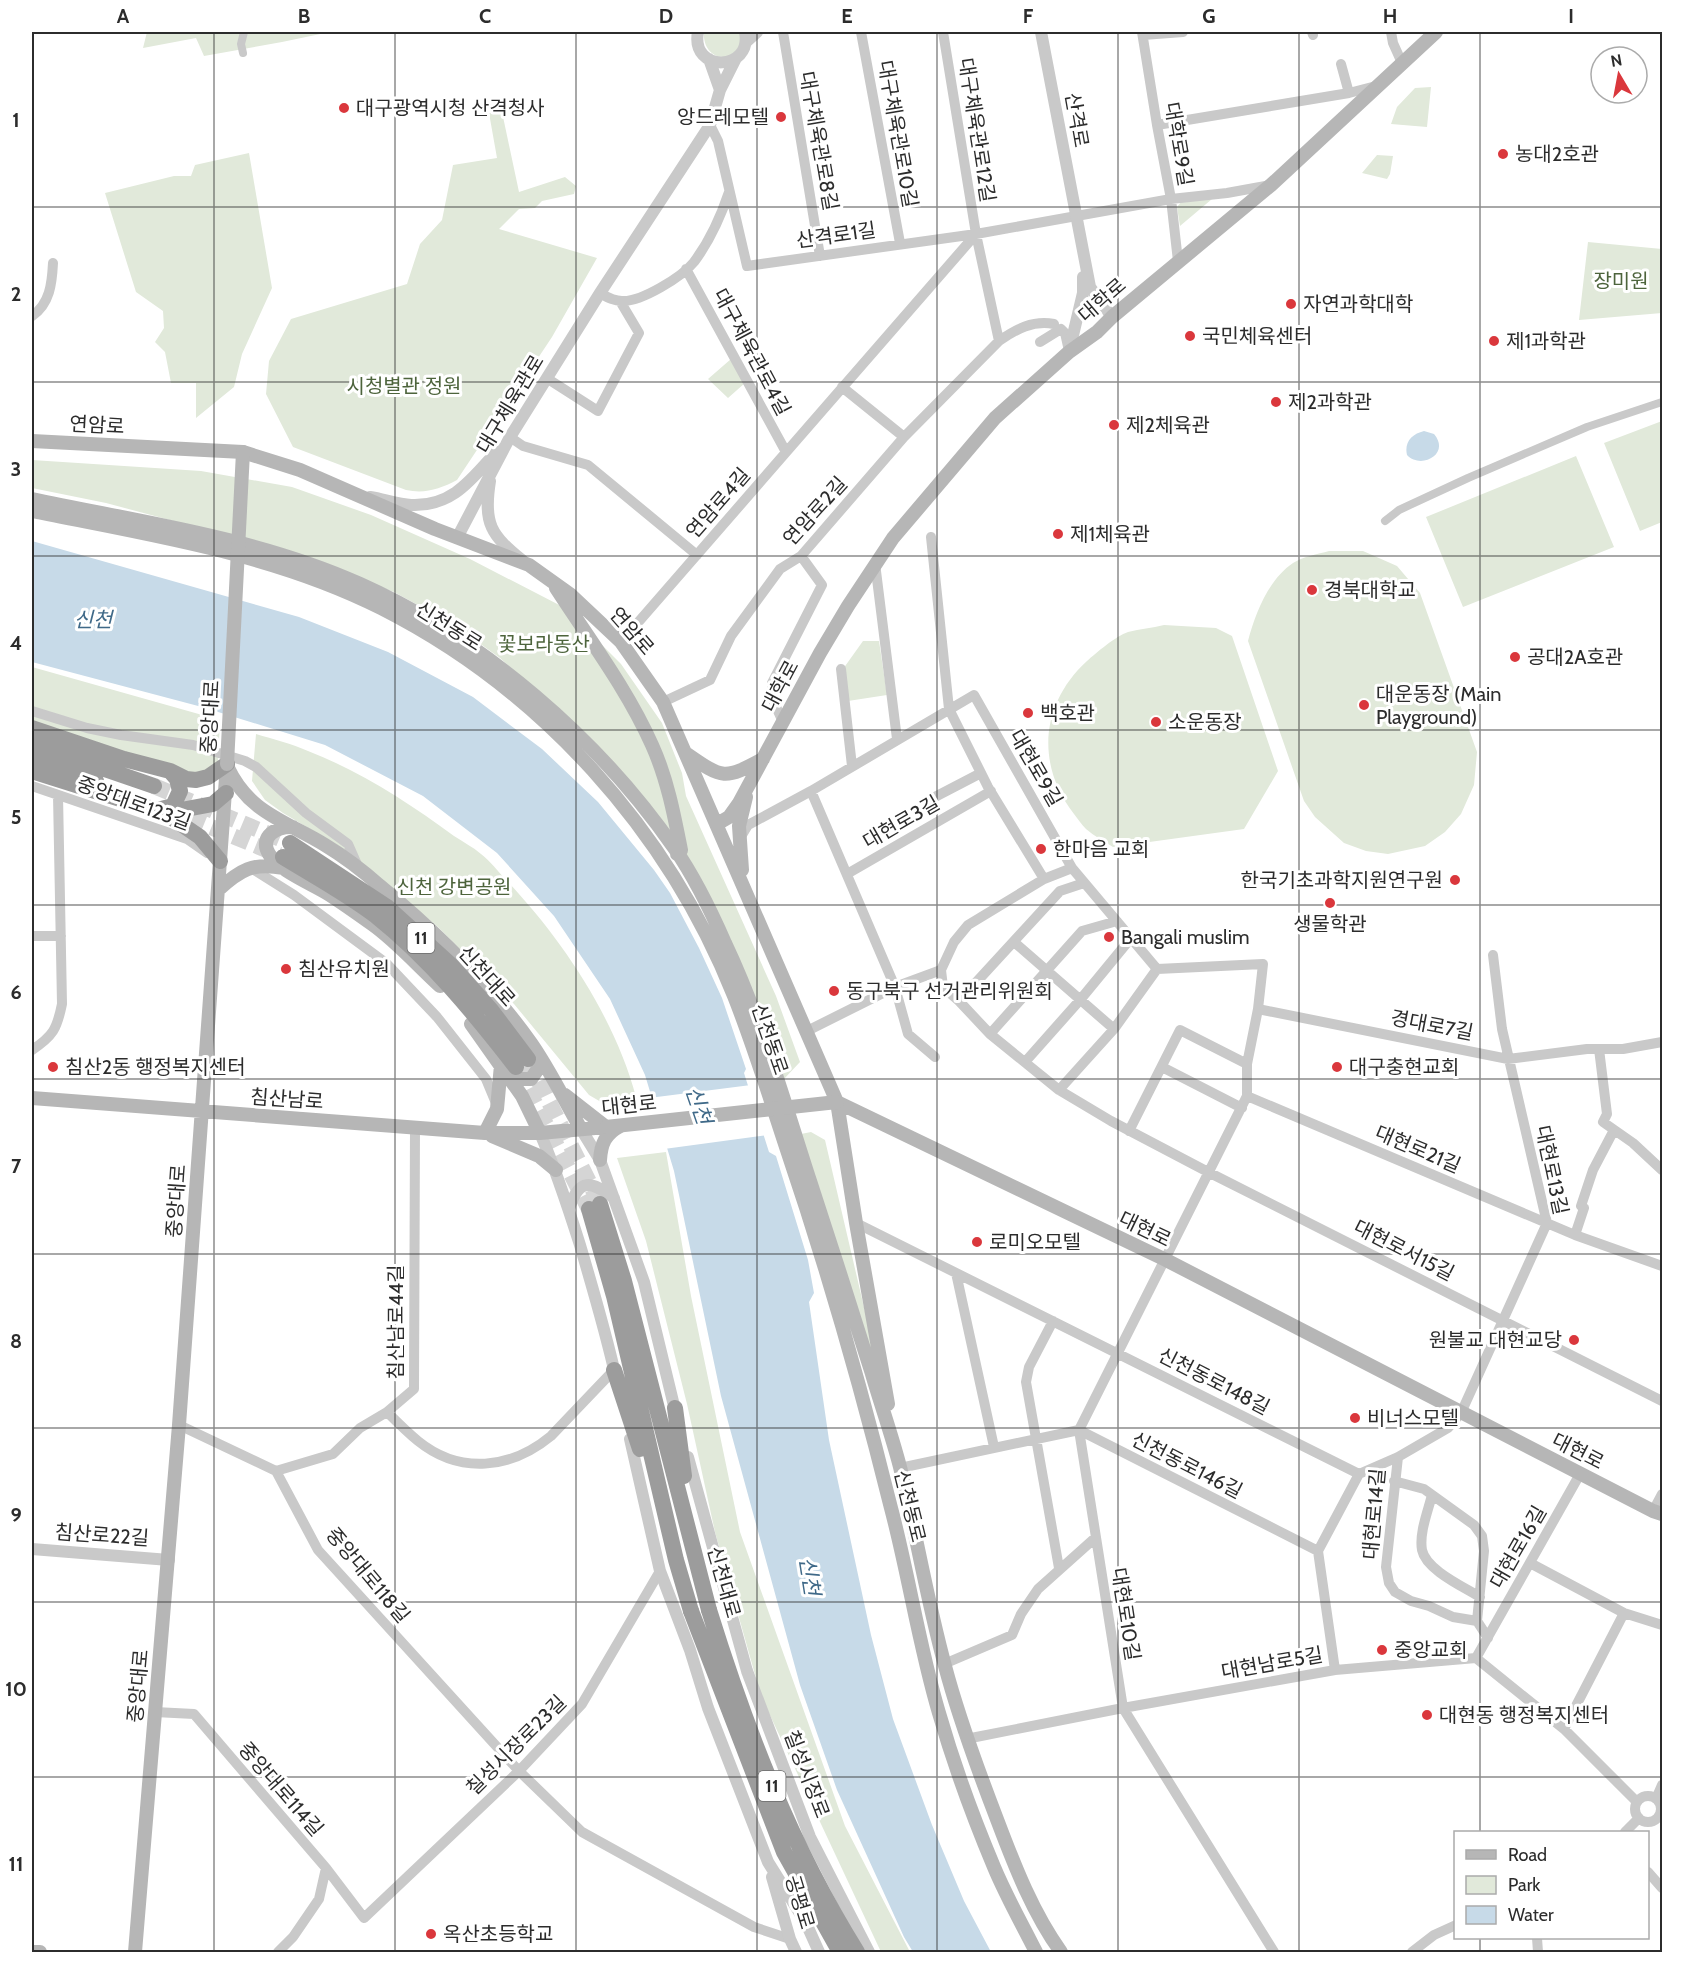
<svg xmlns="http://www.w3.org/2000/svg" width="1694" height="1984" font-family="Cabin,'Noto Sans KR',sans-serif">
  <style>
    .green { fill: #e1e9da }
    .water { fill: #c7dae8 }
    .pier { fill: #fff }
    .lines { fill: none; stroke-linecap: round; stroke-linejoin: round }
    .trunk-tunnel { stroke: #d5d5d5; stroke-width: 16; stroke-dasharray: 16 8; stroke-linecap: butt }
    .pedestrian { stroke: #c9c9c9; stroke-width: 8 }
    .minor { stroke: #c9c9c9; stroke-width: 10 }
    .tertiary { stroke: #c9c9c9; stroke-width: 12 }
    .secondary { stroke: #b6b6b6; stroke-width: 14 }
    .trunk { stroke: #9c9c9c; stroke-width: 16 }
    .secondary-bridge { stroke: #b6b6b6; stroke-width: 14 }
    .trunk-bridge { stroke: #9c9c9c; stroke-width: 16 }
    .grid { fill: none; stroke: #2c2c2c; stroke-width: 1.5; stroke-opacity: 0.55 }
    .poi-dot { fill: #da373c; stroke: #fff; stroke-width: 2 }
    .labels { text-anchor: middle; dominant-baseline: central; stroke-width: 6; stroke-linejoin: round; paint-order: stroke }
    .shield { fill: #fff; stroke: #6b6b6b; stroke-width: 1.5 }
    .shield-label { font-size: 18px; font-weight: bold; fill: #2c2c2c }
    .poi-label { font-size: 20px; fill: #2c2c2c; stroke: #fff; text-anchor: start }
    .street-label { font-size: 20px; fill: #2c2c2c; stroke: #fff }
    .park-label { font-size: 20px; fill: #4d643c; stroke: #fff }
    .water-label { font-size: 21px; font-style: italic; fill: #3f6988; stroke: #fff }
    .neatline { fill: none; stroke: #2c2c2c; stroke-width: 2 }
    .grid-label { font-size: 20px; text-anchor: middle; font-weight: bold; fill: #2c2c2c }
  </style>
  <rect width="100%" height="100%" fill="#fff"/>
  <path class="green" d="M147,32h183l-48,10 -78,14 -8,-18 -53,10z
    M704,32h36c0,4 1,10 -1,14 -8,19 -37,13 -35,-14z
    M1431,87l-4,40 -36,-3 6,-17 18,-19z
    M502,112l17,80 46,-15 11,9 -2,8 -32,7 -7,7 -16,1 -20,20 98,29 -45,79 -95,143c-17,9 -32,14 -51,10l-113,-43 -27,-53 3,-33 22,-42 116,-35 13,-40 22,-24 11,-55 44,-7 -8,-45z
    M249,153l23,135 -30,66 -8,33 -38,31v-35h-25l-6,-31 -10,-10 9,-14 -1,-17 -27,-19 -31,-99 69,-17h17l4,-11z
    M1377,155l16,1 -3,18 -3,5 -25,-6z
    M1212,199l-32,27 -3,-19 5,-6z
    M1588,242l74,7v64l-83,7z
    M731,359l14,24 -17,15 -20,-19z
    M1662,421v101l-22,9 -36,-88z
    M1576,456l38,91 -151,60 -37,-90z
    M32,460l169,11 91,16 79,28 99,44 95,49 56,56 41,59 20,50 4,23 90,200 24,66 -16,17 -62,-155 -131,-183 -91,-83 -46,-33 -27,-15 -33,-18 -66,-25 -57,-20 -165,-44 -74,-15z
    M1329,551h34l34,15 23,27 57,159 -3,33 -13,29 -16,18 -20,14 -37,8 -22,-3 -22,-8 -29,-26 -11,-16 -56,-160c7,-27 20,-61 45,-78 9,-6 25,-9 36,-12z
    M1164,625l52,3 16,8 46,135 -34,58 -131,18c-9,-6 -19,-11 -27,-18 -4,-4 -8,-10 -12,-15 -38,-49 -34,-110 13,-153 9,-8 29,-25 41,-29 12,-3 24,-4 36,-7z
    M863,641h16l8,54 -39,6 -5,-32z
    M32,667l188,53 -2,43 -16,16 -170,-46z
    M256,734c17,5 36,10 52,17 52,20 101,52 146,85 9,6 19,11 27,18 9,7 17,17 25,26 56,59 109,138 130,217l-35,5 -12,-7 -75,-91 -76,-77 -99,-81 -56,-33 -18,-13 -13,-19z
    M811,1132l14,8 55,236 -2,3 -77,-245z
    M666,1152l25,144 49,236 105,294 65,126h-29l-120,-256 -46,-164 -28,-128 -41,-163 -29,-83z"/>
  <path class="water" d="M1424,431l10,3c17,20 -13,36 -27,21 -3,-13 5,-21 17,-24z
    M32,541l267,76 89,35 85,45 69,52 56,53 56,68 16,23 29,55 23,50 24,71 -2,4 25,79 7,4 32,104 6,33 -5,9 20,138 42,195 22,84 39,106 32,76 27,51h-78l-9,-15 -67,-147 -37,-105 -79,-289 -47,-225 -29,-96 -35,-76 -56,-83 -57,-63 -74,-57 -98,-51 -123,-38 -170,-45z"/>
  <path class="pier" d="M751,1085l16,50 -103,14 -15,-51z"/>
  <g class="lines">
    <path class="trunk-tunnel" d="M154,786l136,57
      M167,809l112,46
      M528,1060l72,144
      M517,1068l72,141"/>
    <path class="pedestrian" d="M243,53l-2,-9 3,-12
      M1385,521l14,-11 69,-32 119,-51 75,-25"/>
    <path class="minor" d="M783,32l37,224
      M861,32l39,211
      M1142,32l15,93 14,74 7,62
      M1312,32l1,3
      M1391,32l2,11 9,20
      M1143,35l40,-3
      M1341,64l8,29
      M710,125l8,16 29,125 229,-32 195,-35 56,-6 44,-8
      M1157,125l192,-32 27,-7
      M686,269l100,183
      M600,293c7,4 13,8 22,8 19,1 60,-24 72,-39 15,-20 27,-46 35,-70
      M32,316c18,-12 20,-33 21,-53
      M999,341c17,-12 34,-21 55,-17
      M1040,342l21,-13 4,4 4,18
      M548,379l50,32 41,-78 -19,-32
      M842,387l62,50
      M510,437l13,9 65,19 109,90
      M931,537l18,172 39,78 56,92
      M875,563l22,176
      M621,642l355,-408
      M841,669l11,97
      M663,702l47,-22 21,-44 49,-67 21,-13 103,-119 95,-96 -23,-107 -33,-202
      M32,711l55,17 34,7 72,10 52,16 11,6 50,46 42,31 11,25
      M783,722l-11,-24v-15l50,-98 -21,-29
      M32,786l155,53 20,14
      M811,791l84,196 13,47 27,23
      M931,799l50,-26
      M739,840l9,-15 63,-34 163,-96 98,173 85,101 106,-5 -5,45 -11,55v32l-168,334 44,278 151,244
      M251,868l43,27 92,68 51,54 49,62 10,24
      M847,874l144,-83
      M32,936h29
      M1014,942l100,87
      M941,970l2,17 16,14 31,33 69,56 52,31 99,52 452,228
      M959,1001l101,-110 24,-8
      M1258,1009l250,50 79,-10h36l39,-7
      M807,1031l88,-44 46,-17 13,-28 14,-17 76,-46 28,-11
      M990,1034l92,-103 35,-10
      M1599,1049l8,65 -4,8 30,21 29,27
      M32,1050c21,-14 25,-21 30,-46l-4,-209
      M1025,1062l55,-62 51,-62
      M1162,1067l80,41
      M1059,1090l55,-61 43,-60
      M1247,1096l328,139 87,31
      M1129,1131l51,-101 67,34
      M856,1223l503,251
      M1575,1235l9,-27 -3,-2 12,-36 21,-40
      M956,1273l38,174
      M1053,1321l-24,46 -3,15 33,186
      M387,1412c10,10 20,20 31,29 42,34 93,28 133,-5l63,-66
      M179,1425l97,46 42,79 201,221 63,61 172,95 36,12
      M1398,1457l-12,110 3,16 6,9 16,9 18,5 24,11 24,4
      M900,1468l179,-38 239,121
      M276,1471l57,-17 27,-26 27,-16 27,-23 1,-261
      M1394,1481l30,8 50,36 8,11 2,15 -7,70 11,17
      M1432,1495c-4,16 -13,38 -10,55 4,20 42,37 58,47
      M1653,1511l9,-17
      M1530,1563l94,50 38,12
      M1476,1658l104,-184
      M944,1664l68,-29 9,-21 17,-25 57,-51
      M1335,1670l-17,-119 41,-77 39,-17 50,-29 13,-15 86,-190 -45,-194 -9,-74
      M155,1712l39,2 132,154 38,50 155,-147 63,-67 78,-133
      M1564,1729l60,-116
      M966,1739l157,-31 212,-38 141,-12 88,71 73,73
      M1635 1809a13 13 0 1 1 26 0a13 13 0 1 1-26 0Z
      M1656,1799l6,-14
      M1625,1832l14,-14
      M1648,1872l14,16
      M1537,1938l1,14
      M278,1952l15,-15 26,-38 7,-31
      M1412,1952l22,-17 22,-10"/>
    <path class="tertiary" d="M698,32c-8,41 55,40 47,0
      M1041,32l49,255 22,30
      M746,42l11,-10
      M709,59l11,31
      M1069,352l14,-59v-16
      M490,481c-7,43 1,54 33,80
      M370,497c13,2 28,7 41,8 43,2 62,-28 88,-56
      M457,538l53,-101 90,-144 110,-168 10,-35 16,-32
      M581,1129l19,31 44,122 32,132
      M540,1133c16,37 28,74 40,112 13,44 26,88 36,133
      M569,1209c10,-32 22,-28 45,-11
      M630,1439l30,132 30,79 18,58 60,154 38,61 13,29
      M688,1457l59,214 63,166 59,115
      M32,1549l137,11
      M772,1877l18,62 6,13"/>
    <path class="secondary" d="M32,441l211,11 57,18 135,59 94,36 42,30 50,47 42,60 174,400 19,121 32,181
      M32,499c108,23 226,39 328,85 123,55 238,154 315,265 20,29 36,62 50,94 36,76 59,158 85,238 21,64 42,129 62,193 9,31 20,62 28,93 16,66 27,133 45,199 14,53 33,104 53,156 17,45 35,91 63,130
      M32,511c117,24 240,42 349,97 160,81 287,222 353,388 20,50 36,103 53,154 40,118 74,237 104,358 18,68 28,138 48,205 15,52 34,104 55,154 12,29 28,57 42,85
      M556,588c33,51 71,101 96,157 15,33 22,69 29,105l-4,4
      M687,754c36,25 37,26 76,5
      M228,768c21,45 58,53 97,77 20,12 38,26 55,41 56,46 109,98 151,157 19,27 33,57 50,86
      M717,824l12,-7 10,-14 81,-150 28,-47 45,-68 102,-120 74,-66 28,-20 15,-15 159,-132 165,-153
      M293,827c-15,-1 -35,9 -24,27 10,17 44,30 61,41 14,9 28,19 42,29 24,17 45,41 68,62
      M742,870l-3,-44 7,-29
      M218,890c22,-20 35,-28 65,-22
      M471,1024l51,72 18,37
      M507,1070l10,9h14l9,-13 -1,-10
      M565,1095l41,32
      M32,1098l453,35h55l66,-6
      M837,1102l329,158 487,251 9,3
      M485,1133l12,-24 4,-44
      M492,1136l47,20 17,14
      M600,1160c1,-16 5,-26 20,-34
      M32,1952h8
      M135,1952l44,-527 48,-661"/>
    <path class="trunk" d="M32,728l92,31 46,12 16,8 10,1 12,-3 19,-13
      M32,744l122,42
      M32,758l64,23
      M32,771l133,42 48,-9 13,-11
      M161,809l12,-3 7,-15 -3,-12 -7,-8
      M165,813l35,24 20,24
      M290,843l97,64 66,60 38,43 37,49
      M283,857c31,19 64,37 93,59 54,43 98,97 140,151
      M600,1204l24,77 85,329
      M589,1209l25,87 62,264 15,51
      M614,1370l26,79
      M675,1408l9,68"/>
    <path class="secondary-bridge" d="M227,764l16,-312
      M606,1127l231,-25"/>
    <path class="trunk-bridge" d="M709,1610c37,119 82,236 148,342
      M691,1611l93,241 56,100"/>
  </g>
  <path class="grid" d="M214,32v1920M395,32v1920M576,32v1920M757,32v1920M937,32v1920M1118,32v1920M1299,32v1920M1480,32v1800M32,207h1630M32,382h1630M32,556h1630M32,730h1630M32,905h1630M32,1079h1630M32,1254h1630M32,1428h1630M32,1602h1630M32,1777h1630M1480,1938v14"/>
  <g class="poi-dot">
    <circle cx="344" cy="108" r="6"/>
    <circle cx="781" cy="117" r="6"/>
    <circle cx="1503" cy="154" r="6"/>
    <circle cx="1291" cy="304" r="6"/>
    <circle cx="1190" cy="336" r="6"/>
    <circle cx="1494" cy="341" r="6"/>
    <circle cx="1276" cy="402" r="6"/>
    <circle cx="1114" cy="425" r="6"/>
    <circle cx="1058" cy="534" r="6"/>
    <circle cx="1312" cy="590" r="6"/>
    <circle cx="1515" cy="657" r="6"/>
    <circle cx="1364" cy="705" r="6"/>
    <circle cx="1028" cy="713" r="6"/>
    <circle cx="1156" cy="722" r="6"/>
    <circle cx="1041" cy="849" r="6"/>
    <circle cx="1455" cy="880" r="6"/>
    <circle cx="1330" cy="903" r="6"/>
    <circle cx="1109" cy="937" r="6"/>
    <circle cx="286" cy="969" r="6"/>
    <circle cx="834" cy="991" r="6"/>
    <circle cx="53" cy="1067" r="6"/>
    <circle cx="1337" cy="1067" r="6"/>
    <circle cx="977" cy="1242" r="6"/>
    <circle cx="1574" cy="1340" r="6"/>
    <circle cx="1355" cy="1418" r="6"/>
    <circle cx="1382" cy="1650" r="6"/>
    <circle cx="1427" cy="1715" r="6"/>
    <circle cx="431" cy="1934" r="6"/>
  </g>
  <g class="labels">
    <g class="shield">
      <rect x="407.5" y="923" width="27" height="30" rx="4.5"/>
      <rect x="758.5" y="1771" width="27" height="30" rx="4.5"/>
    </g>
    <g class="shield-label">
      <text x="421" y="938">11</text>
      <text x="772" y="1786">11</text>
    </g>
    <g class="poi-label">
      <text x="356" y="108">대구광역시청 산격청사</text>
      <text x="769" y="117" text-anchor="end">앙드레모텔</text>
      <text x="1515" y="154">농대2호관</text>
      <text x="1303" y="304">자연과학대학</text>
      <text x="1202" y="336">국민체육센터</text>
      <text x="1506" y="341">제1과학관</text>
      <text x="1288" y="402">제2과학관</text>
      <text x="1126" y="425">제2체육관</text>
      <text x="1070" y="534">제1체육관</text>
      <text x="1324" y="590">경북대학교</text>
      <text x="1527" y="657">공대2A호관</text>
      <text x="1376" y="694">대운동장 (Main<tspan x="1376" dy="23">Playground)</tspan></text>
      <text x="1040" y="713">백호관</text>
      <text x="1168" y="722">소운동장</text>
      <text x="1053" y="849">한마음 교회</text>
      <text x="1443" y="880" text-anchor="end">한국기초과학지원연구원</text>
      <text x="1330" y="924" text-anchor="middle">생물학관</text>
      <text x="1121" y="937">Bangali muslim</text>
      <text x="298" y="969">침산유치원</text>
      <text x="846" y="991">동구북구 선거관리위원회</text>
      <text x="65" y="1067">침산2동 행정복지센터</text>
      <text x="1349" y="1067">대구충현교회</text>
      <text x="989" y="1242">로미오모텔</text>
      <text x="1562" y="1340" text-anchor="end">원불교 대현교당</text>
      <text x="1367" y="1418">비너스모텔</text>
      <text x="1394" y="1650">중앙교회</text>
      <text x="1439" y="1715">대현동 행정복지센터</text>
      <text x="443" y="1934">옥산초등학교</text>
    </g>
    <g class="street-label">
      <text transform="translate(1077 120) rotate(80)">산격로</text>
      <text transform="translate(977 130) rotate(81)">대구체육관로12길</text>
      <text transform="translate(898 134) rotate(80)">대구체육관로10길</text>
      <text transform="translate(819 141) rotate(80)">대구체육관로8길</text>
      <text transform="translate(1179 144) rotate(80)">대학로9길</text>
      <text transform="translate(836 235) rotate(-8)">산격로1길</text>
      <text transform="translate(1102 300) rotate(-41)">대학로</text>
      <text transform="translate(752 352) rotate(62)">대구체육관로4길</text>
      <text transform="translate(510 404) rotate(-59)">대구체육관로</text>
      <text transform="translate(97 425) rotate(3)">연암로</text>
      <text transform="translate(718 503) rotate(-49)">연암로4길</text>
      <text transform="translate(815 511) rotate(-48)">연암로2길</text>
      <text transform="translate(449 626) rotate(32)">신천동로</text>
      <text transform="translate(632 631) rotate(49)">연암로</text>
      <text transform="translate(780 686) rotate(-62)">대학로</text>
      <text transform="translate(210 717) rotate(-87)">중앙대로</text>
      <text transform="translate(1036 768) rotate(60)">대현로9길</text>
      <text transform="translate(134 803) rotate(20)">중앙대로123길</text>
      <text transform="translate(901 822) rotate(-30)">대현로3길</text>
      <text transform="translate(487 976) rotate(48)">신천대로</text>
      <text transform="translate(1432 1025) rotate(11)">경대로7길</text>
      <text transform="translate(770 1039) rotate(71)">신천동로</text>
      <text transform="translate(287 1099) rotate(4)">침산남로</text>
      <text transform="translate(629 1105) rotate(-6)">대현로</text>
      <text transform="translate(1418 1149) rotate(23)">대현로21길</text>
      <text transform="translate(1552 1170) rotate(78)">대현로13길</text>
      <text transform="translate(176 1201) rotate(-86)">중앙대로</text>
      <text transform="translate(1145 1229) rotate(26)">대현로</text>
      <text transform="translate(1404 1250) rotate(27)">대현로서15길</text>
      <text transform="translate(396 1322) rotate(-90)">침산남로44길</text>
      <text transform="translate(1214 1381) rotate(27)">신천동로148길</text>
      <text transform="translate(1578 1451) rotate(27)">대현로</text>
      <text transform="translate(1187 1465) rotate(27)">신천동로146길</text>
      <text transform="translate(910 1506) rotate(76)">신천동로</text>
      <text transform="translate(1374 1514) rotate(-85)">대현로14길</text>
      <text transform="translate(102 1535) rotate(4)">침산로22길</text>
      <text transform="translate(1518 1547) rotate(-60)">대현로16길</text>
      <text transform="translate(368 1575) rotate(50)">중앙대로118길</text>
      <text transform="translate(724 1582) rotate(74)">신천대로</text>
      <text transform="translate(1126 1614) rotate(81)">대현로10길</text>
      <text transform="translate(1272 1663) rotate(-10)">대현남로5길</text>
      <text transform="translate(138 1686) rotate(-85)">중앙대로</text>
      <text transform="translate(516 1745) rotate(-45)">칠성시장로23길</text>
      <text transform="translate(807 1774) rotate(69)">칠성시장로</text>
      <text transform="translate(281 1789) rotate(49)">중앙대로114길</text>
      <text transform="translate(800 1902) rotate(73)">공평로</text>
    </g>
    <g class="park-label">
      <text x="1621" y="281">장미원</text>
      <text x="404" y="386">시청별관 정원</text>
      <text x="544" y="644">꽃보라동산</text>
      <text x="454" y="887">신천 강변공원</text>
    </g>
    <g class="water-label">
      <text x="93" y="619">신천</text>
      <text transform="translate(699 1105) rotate(71)">신천</text>
      <text transform="translate(810 1576) rotate(81)">신천</text>
    </g>
  </g>
  <rect width="1694" height="1984" fill="none" stroke="#ffffff" stroke-width="66"/>
  <rect x="1454" y="1831" width="195" height="108" fill="#ffffff" stroke="#ababab" stroke-width="1.5"/>
  <rect x="1466" y="1850" width="30" height="9" fill="#b6b6b6" stroke="#ababab" stroke-width="1.5"/>
  <text x="1508" y="1861" font-size="18" fill="#2c2c2c">Road</text>
  <rect x="1466" y="1876" width="30" height="18" fill="#e1e9da" stroke="#ababab" stroke-width="1.5"/>
  <text x="1508" y="1891" font-size="18" fill="#2c2c2c">Park</text>
  <rect x="1466" y="1906" width="30" height="18" fill="#c7dae8" stroke="#ababab" stroke-width="1.5"/>
  <text x="1508" y="1921" font-size="18" fill="#2c2c2c">Water</text>
  <g transform="translate(1619 75) rotate(350)"><circle r="28" fill="#ffffff" stroke="#ababab" stroke-width="1.5"/>
  <path d="M0-4.5L10 22L0 15L-10 22Z" fill="#da373c"/>
  <text y="-9" font-size="16" font-weight="bold" text-anchor="middle" fill="#2c2c2c">N</text>
  </g>
  <rect x="33" y="33" width="1628" height="1918" class="neatline"/>
  <g class="grid-label">
    <text x="123" y="23">A</text>
    <text x="304" y="23">B</text>
    <text x="485" y="23">C</text>
    <text x="666" y="23">D</text>
    <text x="847" y="23">E</text>
    <text x="1028" y="23">F</text>
    <text x="1209" y="23">G</text>
    <text x="1390" y="23">H</text>
    <text x="1571" y="23">I</text>
    <text x="16" y="127">1</text>
    <text x="16" y="301">2</text>
    <text x="16" y="476">3</text>
    <text x="16" y="650">4</text>
    <text x="16" y="824">5</text>
    <text x="16" y="999">6</text>
    <text x="16" y="1173">7</text>
    <text x="16" y="1348">8</text>
    <text x="16" y="1522">9</text>
    <text x="16" y="1696">10</text>
    <text x="16" y="1871">11</text>
  </g>
</svg>
